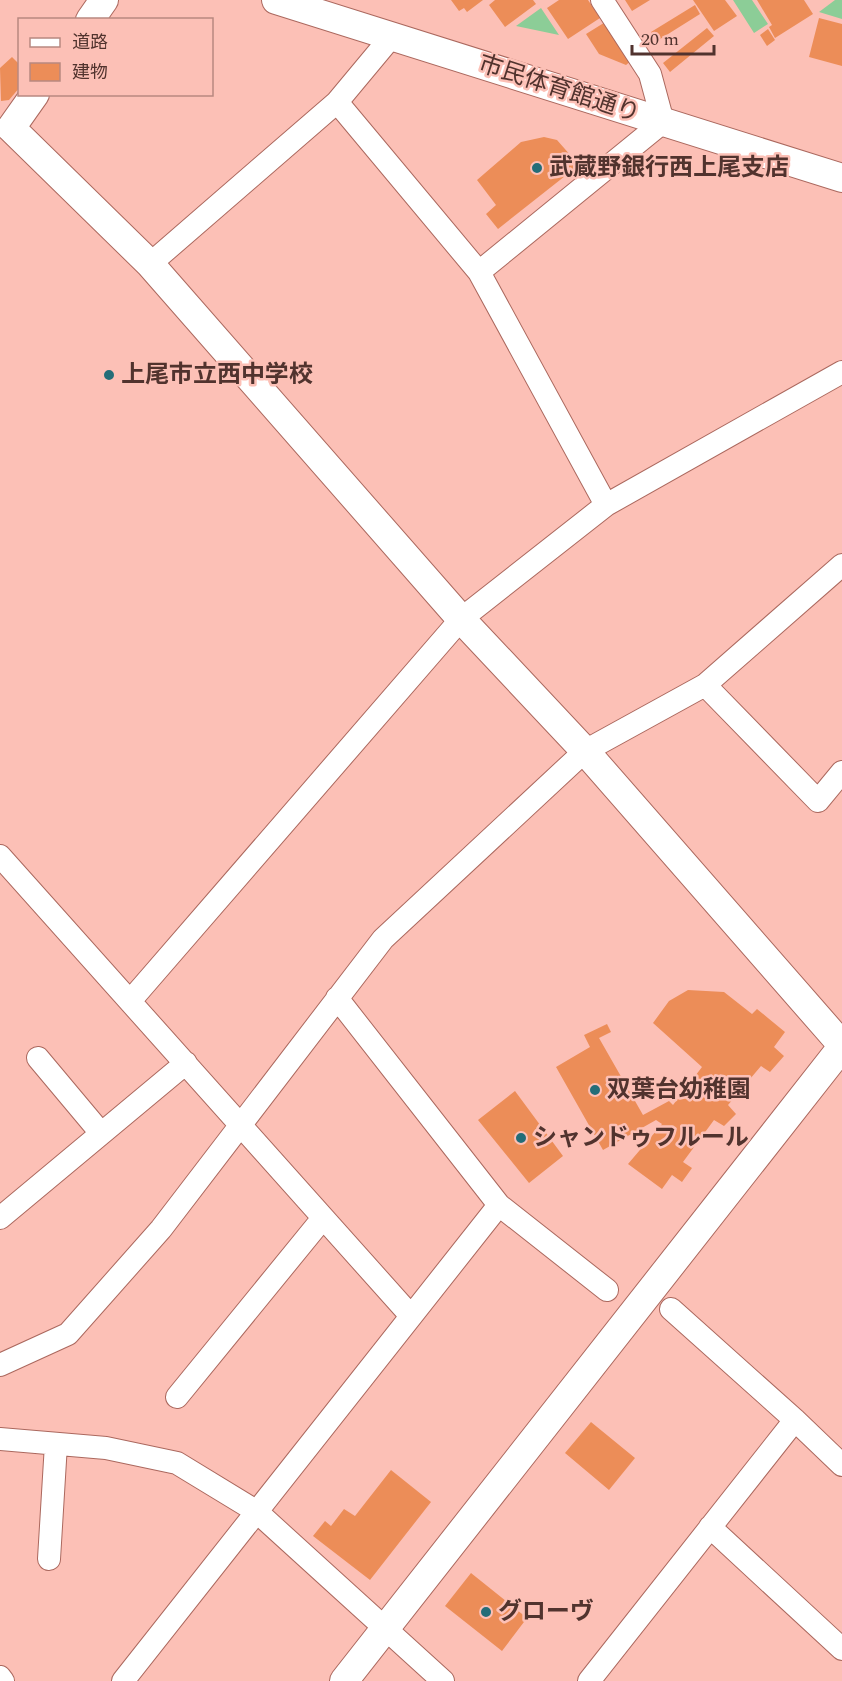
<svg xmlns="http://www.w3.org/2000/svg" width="842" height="1681" font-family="Spectral,'Noto Sans JP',serif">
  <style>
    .green { fill: #8ccd97 }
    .building { fill: #ec8d58 }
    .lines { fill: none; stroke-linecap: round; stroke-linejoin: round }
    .minor-casing { stroke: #ab685e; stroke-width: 24 }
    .tertiary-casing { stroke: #ab685e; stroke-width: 30 }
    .minor { stroke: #fff; stroke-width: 22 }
    .tertiary { stroke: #fff; stroke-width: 28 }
    .poi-dot { fill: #246d78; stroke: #fcc0b6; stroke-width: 2 }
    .labels { text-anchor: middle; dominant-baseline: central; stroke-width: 5; stroke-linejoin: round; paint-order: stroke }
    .street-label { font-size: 24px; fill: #51332e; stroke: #fcc0b6 }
    .poi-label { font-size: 24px; font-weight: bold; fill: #51332e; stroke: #fcc0b6; text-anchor: start }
  </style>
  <rect width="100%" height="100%" fill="#fcc0b6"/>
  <path class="green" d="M733,0h19l16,24 -14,9z
    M835,0h7v19l-23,-7z
    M541,8l18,27 -43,-9z"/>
  <path class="building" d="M451,0h32l-16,12 -3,-4 -5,3z
    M495,0h38l3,4 -31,23 -16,-22z
    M559,0h29l12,18 -32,21 -21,-31z
    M625,0h25l-18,11z
    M693,0h32l12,16 -23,15z
    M757,0h47l9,14 -38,24 -6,-11 3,-2z
    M695,5l5,9 -43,27 -6,-9z
    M819,18l23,6v42l-33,-9z
    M607,21l25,39 -6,5 -27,-11 -13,-20z
    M707,28l7,8 -44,36 -7,-9z
    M768,29l7,11 -8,6 -7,-11z
    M12,57l8,8v22l-11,13 -8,1 -1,-33z
    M544,137l13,3 22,25 -81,64 -12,-15 10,-9 -19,-25 44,-38z
    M688,990l36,2 28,22 5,-5 28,23 -11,15 10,9 -14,16 -9,-6 -33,39 8,9 -12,12 -10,-6 -31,42 9,6 -10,14 -10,-7 -10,14 -34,-25 34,-40 -6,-4 -53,30 -47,-83 34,-20 -6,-12 23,-11 4,8 -12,6 44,77 26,-14 4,4 29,-38 -49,-44 16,-22z
    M515,1091l48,65 -34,27 -51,-63z
    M591,1422l44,36 -26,32 -44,-37z
    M391,1470l40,32 -61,78 -57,-44 12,-15 6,5 13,-17 11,7z
    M471,1573l56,45 -25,33 -57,-45z"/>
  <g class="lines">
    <defs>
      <path id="minor" d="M337,102l142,170 127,233
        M150,264l187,-162 55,-66
        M479,272l184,-150 -13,-48 -48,-74
        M705,685l113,116 24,-29
        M0,856l411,460
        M337,998l162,207 108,85
        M131,1000l330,-381 145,-114 236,-133
        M38,1058l62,74
        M0,1218l186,-155
        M671,1309l124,111
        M0,1365l68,-31 93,-105 222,-290 202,-188 120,-66 137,-120
        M177,1397l146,-179
        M0,1439l106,9 71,15 79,48 187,170
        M710,1527l132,122
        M49,1559l7,-115
        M0,1677l3,4
        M123,1681l376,-476
        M589,1681l206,-261 47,45"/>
      <path id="tertiary" d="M276,0l566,178
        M90,20l14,-20
        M35,94l-24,34 139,136 311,355 124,132 257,294
        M344,1681l498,-634"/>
    </defs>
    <use href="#minor" class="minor-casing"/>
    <use href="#tertiary" class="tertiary-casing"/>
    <use href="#minor" class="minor"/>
    <use href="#tertiary" class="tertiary"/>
  </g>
  <g class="poi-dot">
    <circle cx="537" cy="168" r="6"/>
    <circle cx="109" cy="375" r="6"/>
    <circle cx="595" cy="1090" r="6"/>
    <circle cx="521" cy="1138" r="6"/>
    <circle cx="486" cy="1612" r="6"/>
  </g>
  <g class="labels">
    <g class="street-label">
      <text transform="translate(559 89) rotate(18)">市民体育館通り</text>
    </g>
    <g class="poi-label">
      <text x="549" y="168">武蔵野銀行西上尾支店</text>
      <text x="121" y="375">上尾市立西中学校</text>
      <text x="607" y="1090">双葉台幼稚園</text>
      <text x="533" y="1138">シャンドゥフルール</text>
      <text x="498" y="1612">グローヴ</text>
    </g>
  </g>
  <rect x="18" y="18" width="195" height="78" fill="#fcc0b6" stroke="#b88880" stroke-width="1.5"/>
  <rect x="30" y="38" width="30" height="9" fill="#ffffff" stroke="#b88880" stroke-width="1.5"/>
  <text x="72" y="48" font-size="18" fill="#51332e">道路</text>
  <rect x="30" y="63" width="30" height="18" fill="#ec8d58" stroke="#b88880" stroke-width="1.5"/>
  <text x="72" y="78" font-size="18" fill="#51332e">建物</text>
  <path d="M632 45v9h82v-9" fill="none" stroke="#51332e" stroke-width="3"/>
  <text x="641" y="45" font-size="18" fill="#51332e" stroke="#fcc0b6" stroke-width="4.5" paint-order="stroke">20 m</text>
</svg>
